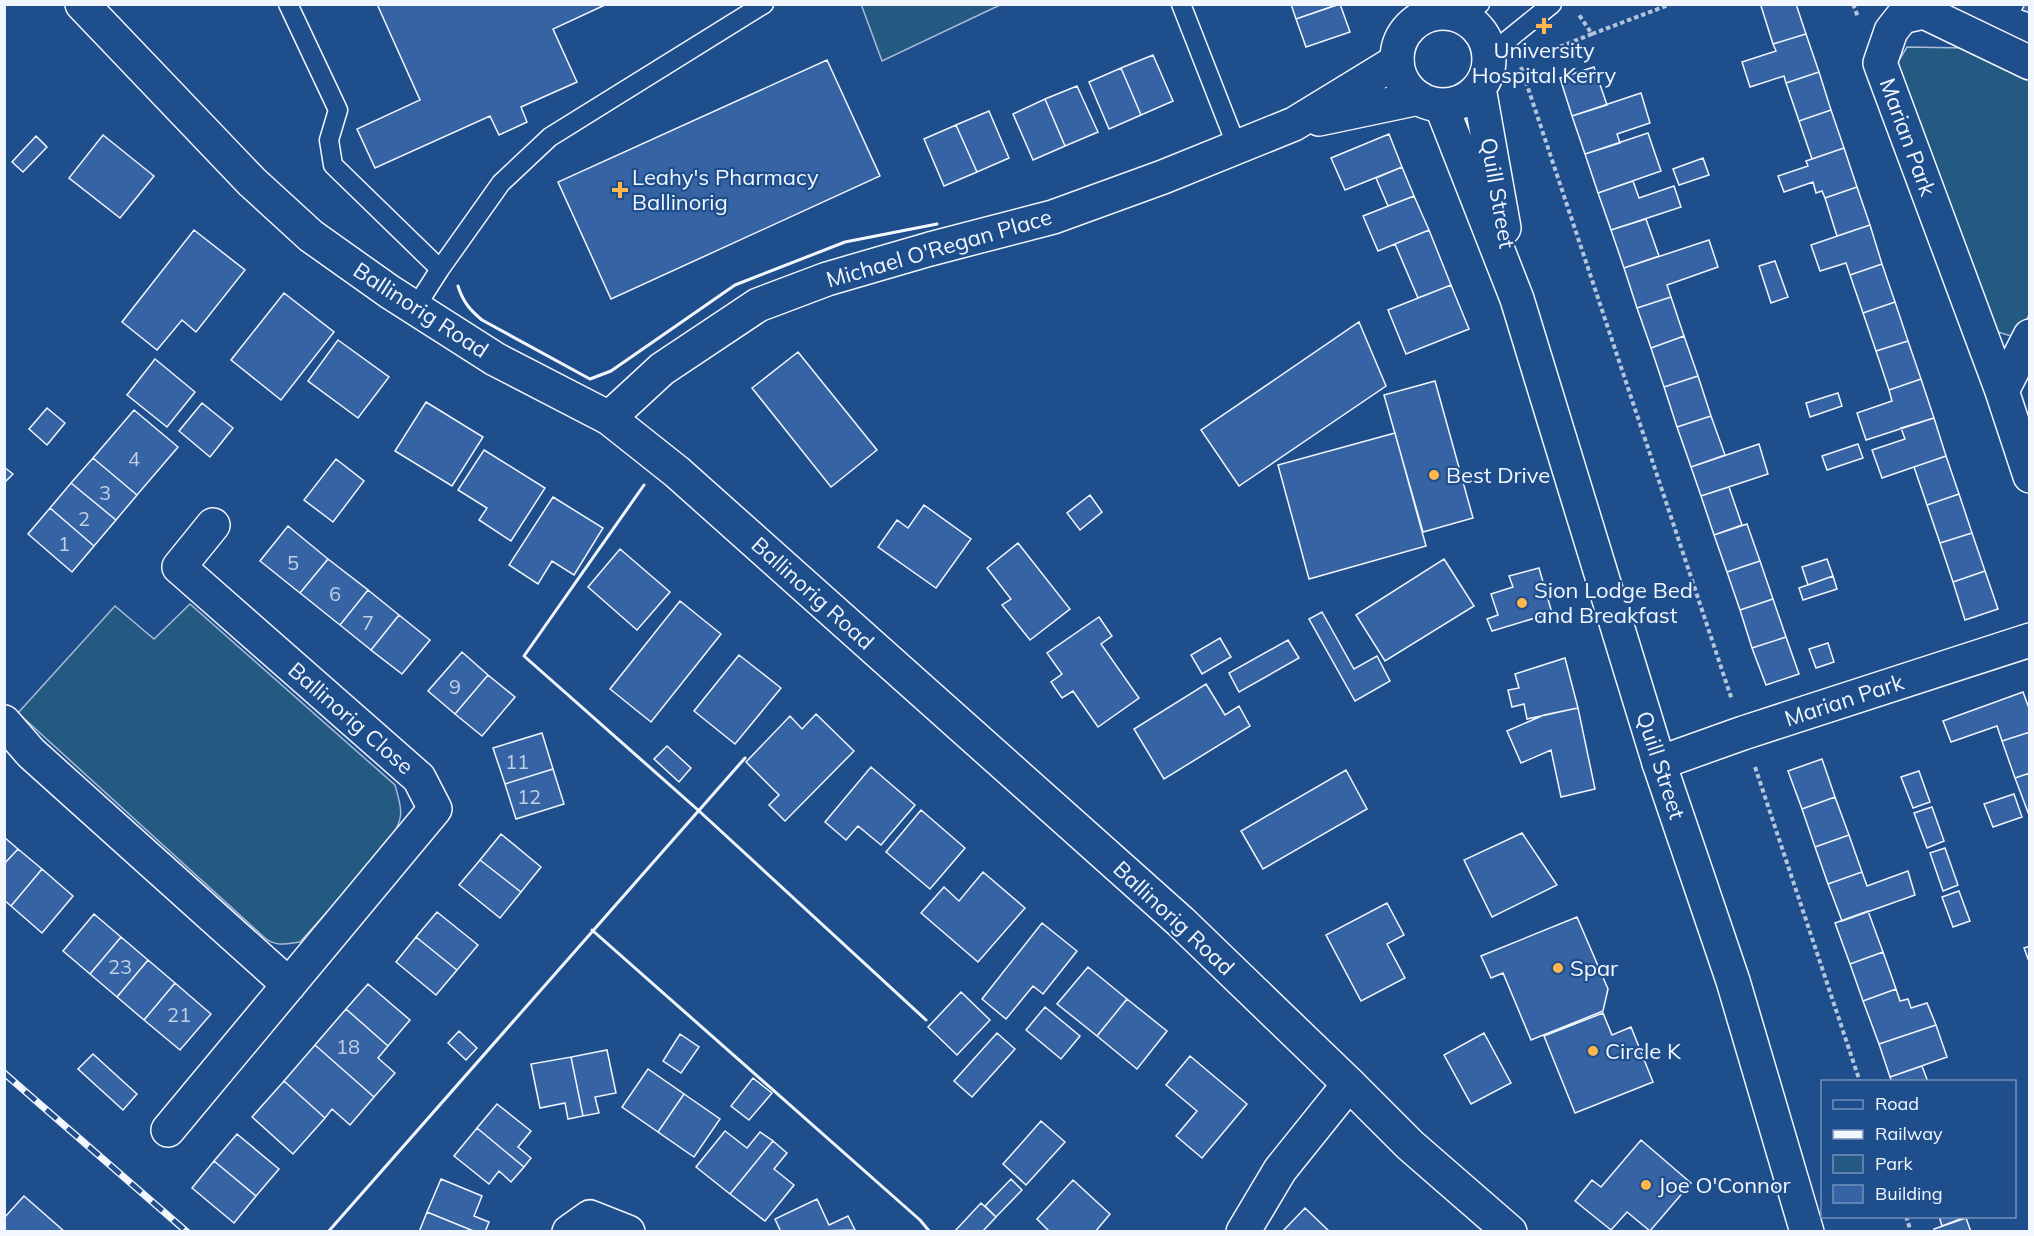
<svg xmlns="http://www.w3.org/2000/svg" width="2034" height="1236" font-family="Mulish,sans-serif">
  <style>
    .green { fill: #245a82; stroke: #a8bbd7; stroke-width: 1.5 }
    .building { fill: #3563a3; stroke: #f2f6ff; stroke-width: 1.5 }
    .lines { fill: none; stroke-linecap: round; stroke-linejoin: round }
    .lane-casing { stroke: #f2f6ff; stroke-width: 21 }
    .street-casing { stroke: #f2f6ff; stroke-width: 36 }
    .secondary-casing { stroke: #f2f6ff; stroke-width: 36 }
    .path { stroke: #b3c4dc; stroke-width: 4; stroke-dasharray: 4.5 3; stroke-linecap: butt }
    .lane { stroke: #1f4e8c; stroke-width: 18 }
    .street { stroke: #1f4e8c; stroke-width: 33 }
    .secondary { stroke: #1f4e8c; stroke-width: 33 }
    .rail-casing { stroke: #f2f6ff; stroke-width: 7 }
    .rail { stroke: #1f4e8c; stroke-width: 4.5; stroke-dasharray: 14; stroke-linecap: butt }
    .wall { stroke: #f2f6ff; stroke-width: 3 }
    .poi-dot { fill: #ffb74d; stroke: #1f4e8c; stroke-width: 2 }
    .labels { text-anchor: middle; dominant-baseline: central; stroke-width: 4.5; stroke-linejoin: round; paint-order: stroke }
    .number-label { font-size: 20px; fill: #c3d1e8 }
    .poi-label { font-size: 22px; fill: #f2f6ff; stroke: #1f4e8c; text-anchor: start }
    .street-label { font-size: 22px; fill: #f2f6ff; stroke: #1f4e8c }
  </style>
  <rect width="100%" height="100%" fill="#1f4e8c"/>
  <path class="green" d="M861,4h139v1l-118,56z
    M1907,47l59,1 63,29v237l-6,15 -12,7 -13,-4 -10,-11 -93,-254z
    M190,604l205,181c8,29 9,32 -6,58l-89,99c-14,2 -24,5 -35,-4l-247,-225 97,-107 39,33z"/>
  <path class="building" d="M377,4h230l-54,25 24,53 -56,25 6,15 -28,13 -9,-19 -115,52 -18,-39 63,-29z
    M1291,4h48l-43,15z
    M1340,4l10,28 -44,15 -10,-28z
    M1765,4h31l10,30 -33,10 -12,-38z
    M2025,4h5v9l-8,-3z
    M1806,34l13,38 -33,11 -2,-7 -34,11 -8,-25 34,-11 -3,-7z
    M1153,55l20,46 -32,14 -20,-47z
    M827,60l53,116 -269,123 -53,-117z
    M1594,67l13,38 -35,11 -12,-38z
    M1121,68l20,47 -32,14 -20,-47z
    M1819,72l12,38 -32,11 -13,-38z
    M1077,86l21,46 -33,14 -20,-47z
    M1641,93l9,30 -33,11 3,9 -35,11 -13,-38z
    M1045,99l20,47 -32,14 -20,-46z
    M1831,110l13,38 -32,11 -13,-38z
    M989,111l20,47 -32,14 -21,-47z
    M956,125l21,47 -33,14 -20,-47z
    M1648,133l13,38 -63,22 -13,-39z
    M1389,134l13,33 -57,23 -14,-32z
    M103,135l51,41 -34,42 -51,-40z
    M36,136l11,11 -24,25 -11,-10z
    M1844,148l13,39 -32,11 -3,-7 -6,2 -3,-11 -29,10 -6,-16 30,-10 -2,-5z
    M1703,158l6,17 -30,10 -6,-16z
    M1402,167l12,29 -26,10 -12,-28z
    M1633,181l6,17 35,-12 7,21 -70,23 -13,-37z
    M1857,187l13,38 -33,11 -12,-38z
    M1414,196l15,34 -51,21 -15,-35z
    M1646,219l13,37 -35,12 -13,-38z
    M1870,225l12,39 -32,11 -4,-12 -26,8 -9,-26z
    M194,230l51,40 -49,62 -14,-12 -25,30 -35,-28z
    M1429,230l22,55 -33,13 -23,-54z
    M1709,240l9,27 -51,18 4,12 -34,11 -13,-40z
    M1775,261l13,36 -17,6 -12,-37z
    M1882,264l13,38 -32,11 -13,-38z
    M1451,285l18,44 -63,25 -18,-44z
    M284,293l50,39 -53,68 -50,-40z
    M1671,297l13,39 -33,12 -14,-40z
    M1895,302l13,39 -32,10 -13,-38z
    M1359,322l27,64 -147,100 -38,-56z
    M1684,336l14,40 -34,11 -13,-39z
    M338,340l51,37 -31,41 -50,-37z
    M1908,341l13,38 -32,11 -13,-39z
    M798,352l79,98 -46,37 -79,-99z
    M155,359l40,33 -28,35 -40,-32z
    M1698,376l13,40 -34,11 -13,-40z
    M1921,379l13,39 -68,22 -9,-27 35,-12 -3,-11z
    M1435,381l38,137 -50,14 -39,-137z
    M1838,393l4,13 -32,11 -4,-14z
    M426,402l57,35 -31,49 -57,-35z
    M202,403l31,25 -23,29 -31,-26z
    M47,408l18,15 -18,22 -18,-16z
    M134,410l44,37 -41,48 -44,-37z
    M1711,416l14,39 -34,12 -14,-40z
    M1934,418l12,38 -64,22 -10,-28 33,-11 -4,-11z
    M1395,433l31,113 -117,33 -31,-114z
    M1759,444l9,30 -67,22 -10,-29z
    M1858,444l5,14 -36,12 -5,-14z
    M484,450l61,38 -34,53 -32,-21 8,-12 -29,-18z
    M1946,456l13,38 -32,11 -13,-38z
    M93,458l44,37 -21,25 -45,-37z
    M336,459l28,22 -31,41 -29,-22z
    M4,467l9,7 -9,9z
    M71,483l45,37 -22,26 -44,-38z
    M1729,487l13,38 -28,10 -13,-39z
    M1959,494l13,39 -32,10 -13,-38z
    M1090,495l12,17 -22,18 -13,-17z
    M553,497l50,31 -29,47 -22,-14 -14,23 -29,-19z
    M924,505l47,34 -35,49 -58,-41 19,-27 11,8z
    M50,508l44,38 -22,26 -44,-38z
    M1747,524l13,37 -33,11 -13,-37z
    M288,526l40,33 -28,34 -40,-32z
    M1972,533l13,38 -32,11 -13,-39z
    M1018,543l52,66 -40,31 -28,-35 9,-6 -24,-31z
    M620,549l50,43 -33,38 -49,-43z
    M328,559l40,31 -28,35 -40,-32z
    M1444,559l30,47 -89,55 -29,-46z
    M1827,559l6,17 -25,9 -6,-18z
    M1760,561l13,38 -33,11 -13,-38z
    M1539,568l13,45 -60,18 -5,-12 11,-4 -7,-21 22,-7 -4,-11z
    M1985,571l13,38 -33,11 -12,-38z
    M1833,576l4,13 -34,11 -4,-12z
    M368,590l31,25 -28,35 -31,-25z
    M1773,599l13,38 -34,11 -12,-38z
    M680,601l41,33 -70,88 -41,-33z
    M1322,612l32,57 23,-13 13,25 -35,20 -46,-82z
    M399,615l31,25 -28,34 -31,-24z
    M1099,617l13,19 -11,8 38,54 -41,29 -25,-36 -11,7 -11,-16 11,-8 -15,-21z
    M1786,637l13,37 -33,11 -14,-37z
    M1220,638l11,19 -29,17 -11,-19z
    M1288,640l11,18 -60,34 -10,-19z
    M1828,643l6,19 -18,6 -7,-19z
    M462,652l26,23 -33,39 -27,-23z
    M739,655l42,33 -46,56 -41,-33z
    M1565,658l13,50 -51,11 -3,-15 -12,3 -4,-17 11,-2 -4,-14z
    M488,675l27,22 -33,39 -27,-22z
    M1206,684l19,31 14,-9 11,20 -86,53 -30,-50z
    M2023,692l7,19v21l-28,9 -5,-15 -46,16 -8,-21z
    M1578,708l17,81 -34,8 -10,-47 -30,13 -14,-32 37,-16z
    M816,714l38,37 -69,70 -16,-16 10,-10 -33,-33 44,-46 12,13z
    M2030,732v41l-15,5 -13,-37z
    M542,733l11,36 -48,15 -12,-36z
    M667,746l24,22 -12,14 -25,-23z
    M1822,759l13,38 -33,12 -14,-38z
    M871,767l44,38 -34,40 -23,-19 -12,14 -21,-18z
    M553,769l11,35 -48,15 -11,-35z
    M1346,770l21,39 -104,60 -22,-38z
    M1919,771l11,31 -17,6 -12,-31z
    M2030,773v42h-1l-14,-37z
    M2014,794l8,23 -29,10 -9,-23z
    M1835,797l14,38 -34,12 -13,-38z
    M1932,807l12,34 -17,7 -13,-35z
    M921,810l44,38 -35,41 -44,-37z
    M1522,833l35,52 -65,32 -28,-57z
    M501,834l40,33 -20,25 -41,-32z
    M1849,835l13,37 -34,12 -13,-37z
    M4,837l14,12 -14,15z
    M1945,848l13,37 -15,6 -13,-38z
    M18,849l24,20 -31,37 -7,-6v-36z
    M480,860l41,32 -21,26 -41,-33z
    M42,869l31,27 -31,37 -31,-27z
    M1908,871l7,24 -73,26 -14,-37 34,-12 5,14z
    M983,872l42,36 -47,54 -57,-49 23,-26 15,14z
    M1959,891l11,30 -17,6 -11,-30z
    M1387,903l17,32 -17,9 18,34 -44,23 -35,-66z
    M1868,911l15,41 -33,12 -15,-41z
    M437,912l41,33 -21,25 -41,-33z
    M94,914l27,23 -31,37 -27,-23z
    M1577,917l31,72 -5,22 -72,29 -28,-67 -12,5 -10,-22z
    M1042,923l35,28 -34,43 -10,-8 -27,33 -24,-20z
    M121,937l27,23 -31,37 -27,-23z
    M416,937l41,33 -21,25 -40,-33z
    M2030,946v18l-6,-16z
    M1883,952l13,37 -33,12 -13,-37z
    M148,960l27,23 -31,37 -27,-23z
    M1088,967l39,32 -30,37 -40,-32z
    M175,983l36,31 -31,36 -36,-30z
    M368,984l42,36 -22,26 -42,-37z
    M1896,989l4,12 8,-2 3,9 16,-5 9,22 -57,19 -16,-43z
    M961,992l29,28 -33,35 -29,-28z
    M1127,999l40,32 -30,38 -40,-33z
    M1045,1007l35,29 -19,23 -35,-29z
    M346,1009l42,37 -10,12 17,15 -21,24 -59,-52z
    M1603,1013l9,22 19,-8 22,55 -78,31 -31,-77z
    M1936,1025l11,32 -57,20 -11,-33z
    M459,1031l18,17 -11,12 -18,-17z
    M997,1033l18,16 -43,48 -18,-16z
    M1484,1033l27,50 -40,21 -27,-49z
    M680,1034l19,13 -18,26 -18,-12z
    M315,1045l59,52 -24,28 -18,-16 -7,9 -41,-37z
    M607,1050l9,43 -21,4 4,16 -16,3 -12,-59z
    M93,1054l44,40 -14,16 -45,-41z
    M1190,1056l57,48 -45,54 -26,-22 21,-25 -31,-26z
    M571,1057l12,59 -15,3 -3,-16 -25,5 -9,-44z
    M1922,1066l6,16h-36l-2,-5z
    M648,1069l36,25 -26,38 -36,-25z
    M753,1078l19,15 -23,27 -18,-14z
    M284,1081l41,37 -32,36 -41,-37z
    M684,1094l36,25 -26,38 -36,-25z
    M497,1104l34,27 -13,16 13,11 -7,9 -47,-39z
    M1041,1121l24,21 -39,43 -23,-21z
    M477,1128l47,39 -13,15 -12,-11 -10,13 -35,-28z
    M725,1131l22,17 13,-16 13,9 -43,53 -34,-27z
    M237,1134l42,35 -23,27 -42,-35z
    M1641,1140l50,43 -41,48 -23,-19 -16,18 -36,-29 17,-21 9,7z
    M773,1141l14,12 -13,16 20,16 -29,36 -35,-27z
    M214,1161l42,35 -22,27 -42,-35z
    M441,1179l41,17 -8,20 15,6 -4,10h-9l-49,-20z
    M1011,1179l11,11 -26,27 -11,-11z
    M1073,1180l37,34 -15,18h-45l-13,-13z
    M24,1196l41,36h-61v-14z
    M817,1199l12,26 19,-9 7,14 -74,2 -6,-13z
    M981,1203l15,14 -14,15h-28z
    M1305,1208l25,24h-48z
    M427,1212l49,20h-57z
    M1939,1216h29l-26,10z
    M1966,1218l5,14h-36l-1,-3z"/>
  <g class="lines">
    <defs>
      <path id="lane" d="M288,4l50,106 -9,30 4,25 107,104 -25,39
        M1181,4l56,143
        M1460,16l20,-12
        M1489,55l63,-51
        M440,269l61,-86 49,-46 214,-133"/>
      <path id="street" d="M2030,63l-106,-51 -22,5 -11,14 -11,32 122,328 28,85
        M1319,119l100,-21
        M2002,391l28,-55
        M609,418l53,-49 96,-64 69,-26 103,-30 123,-32 110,-40 131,-53 103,-63
        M4,722l27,31 258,232
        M1659,763l84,-30 287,-93
        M168,1130l267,-321 -16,-31 -240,-211 34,-42
        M569,1232l21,-15 38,15
        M1243,1232l37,-62 69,-86"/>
      <path id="secondary" d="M82,4l170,178 59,54 79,56 105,67 114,59 68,54 504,450 168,162 61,61 100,87
        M1397 59a46 46 0 1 1 92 0a46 46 0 1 1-92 0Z
        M1479,88l25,140
        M1441,105l76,194 142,464 74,218 74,251"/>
    </defs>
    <use href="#lane" class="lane-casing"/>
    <use href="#street" class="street-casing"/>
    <use href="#secondary" class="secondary-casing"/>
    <path class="path" d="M1853,4l5,13
      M1592,34l79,-30
      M1539,55l53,-21 -13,-19
      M1521,67l211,633
      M1755,767l105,315
      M1906,1216l5,16"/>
    <use href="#lane" class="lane"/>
    <use href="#street" class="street"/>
    <use href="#secondary" class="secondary"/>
    <defs>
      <path id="rail" d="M4,1073l183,159"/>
    </defs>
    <use href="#rail" class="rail-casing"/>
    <use href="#rail" class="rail"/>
    <path class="wall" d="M458,286c5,16 12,24 24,34l108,59 21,-8 124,-86 110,-43 92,-18
      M644,485l-120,171 174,154 228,210
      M592,930l328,290 10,12
      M328,1232l417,-474"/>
  </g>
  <g class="poi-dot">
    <path d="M1541 17h6v6h6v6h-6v6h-6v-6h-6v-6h6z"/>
    <path d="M617 181h6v6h6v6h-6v6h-6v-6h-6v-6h6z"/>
    <circle cx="1434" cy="475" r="6"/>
    <circle cx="1522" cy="603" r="6"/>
    <circle cx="1558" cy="968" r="6"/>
    <circle cx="1593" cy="1051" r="6"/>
    <circle cx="1646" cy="1185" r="6"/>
  </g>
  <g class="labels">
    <g class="number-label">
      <text x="134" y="458">4</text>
      <text x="105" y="492">3</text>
      <text x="84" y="518">2</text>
      <text x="64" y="543">1</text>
      <text x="293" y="562">5</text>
      <text x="335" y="593">6</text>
      <text x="368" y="622">7</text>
      <text x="455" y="686">9</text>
      <text x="517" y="761">11</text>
      <text x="529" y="796">12</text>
      <text x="120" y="966">23</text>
      <text x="179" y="1014">21</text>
      <text x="348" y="1046">18</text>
    </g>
    <g class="poi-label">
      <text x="1544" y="50" text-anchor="middle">University<tspan x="1544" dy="25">Hospital Kerry</tspan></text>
      <text x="632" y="177">Leahy's Pharmacy<tspan x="632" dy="25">Ballinorig</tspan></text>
      <text x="1446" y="475">Best Drive</text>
      <text x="1534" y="590">Sion Lodge Bed<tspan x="1534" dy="25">and Breakfast</tspan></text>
      <text x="1570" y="968">Spar</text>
      <text x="1605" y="1051">Circle K</text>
      <text x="1658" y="1185">Joe O'Connor</text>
    </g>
    <g class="street-label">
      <text transform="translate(1908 137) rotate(70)">Marian Park</text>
      <text transform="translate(1498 193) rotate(80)">Quill Street</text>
      <text transform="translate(939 248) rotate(-16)">Michael O'Regan Place</text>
      <text transform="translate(421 310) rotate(33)">Ballinorig Road</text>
      <text transform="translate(813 593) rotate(42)">Ballinorig Road</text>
      <text transform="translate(1844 700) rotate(-18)">Marian Park</text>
      <text transform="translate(351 718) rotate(41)">Ballinorig Close</text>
      <text transform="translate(1661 765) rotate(72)">Quill Street</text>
      <text transform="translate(1174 918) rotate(43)">Ballinorig Road</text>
    </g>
  </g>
  <rect width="2034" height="1236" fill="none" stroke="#f2f6ff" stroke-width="12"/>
  <rect x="1821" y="1080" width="195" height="138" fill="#1f4e8c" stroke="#7391ba" stroke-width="1.5"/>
  <rect x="1833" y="1100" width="30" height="9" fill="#1f4e8c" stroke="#7391ba" stroke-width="1.5"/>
  <text x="1875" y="1110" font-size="18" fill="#f2f6ff">Road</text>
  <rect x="1833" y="1130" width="30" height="9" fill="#f2f6ff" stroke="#7391ba" stroke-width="1.5"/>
  <text x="1875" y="1140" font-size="18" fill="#f2f6ff">Railway</text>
  <rect x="1833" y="1155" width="30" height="18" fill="#245a82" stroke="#7391ba" stroke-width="1.5"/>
  <text x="1875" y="1170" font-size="18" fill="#f2f6ff">Park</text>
  <rect x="1833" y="1185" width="30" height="18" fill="#3563a3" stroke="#7391ba" stroke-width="1.5"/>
  <text x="1875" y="1200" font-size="18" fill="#f2f6ff">Building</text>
</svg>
